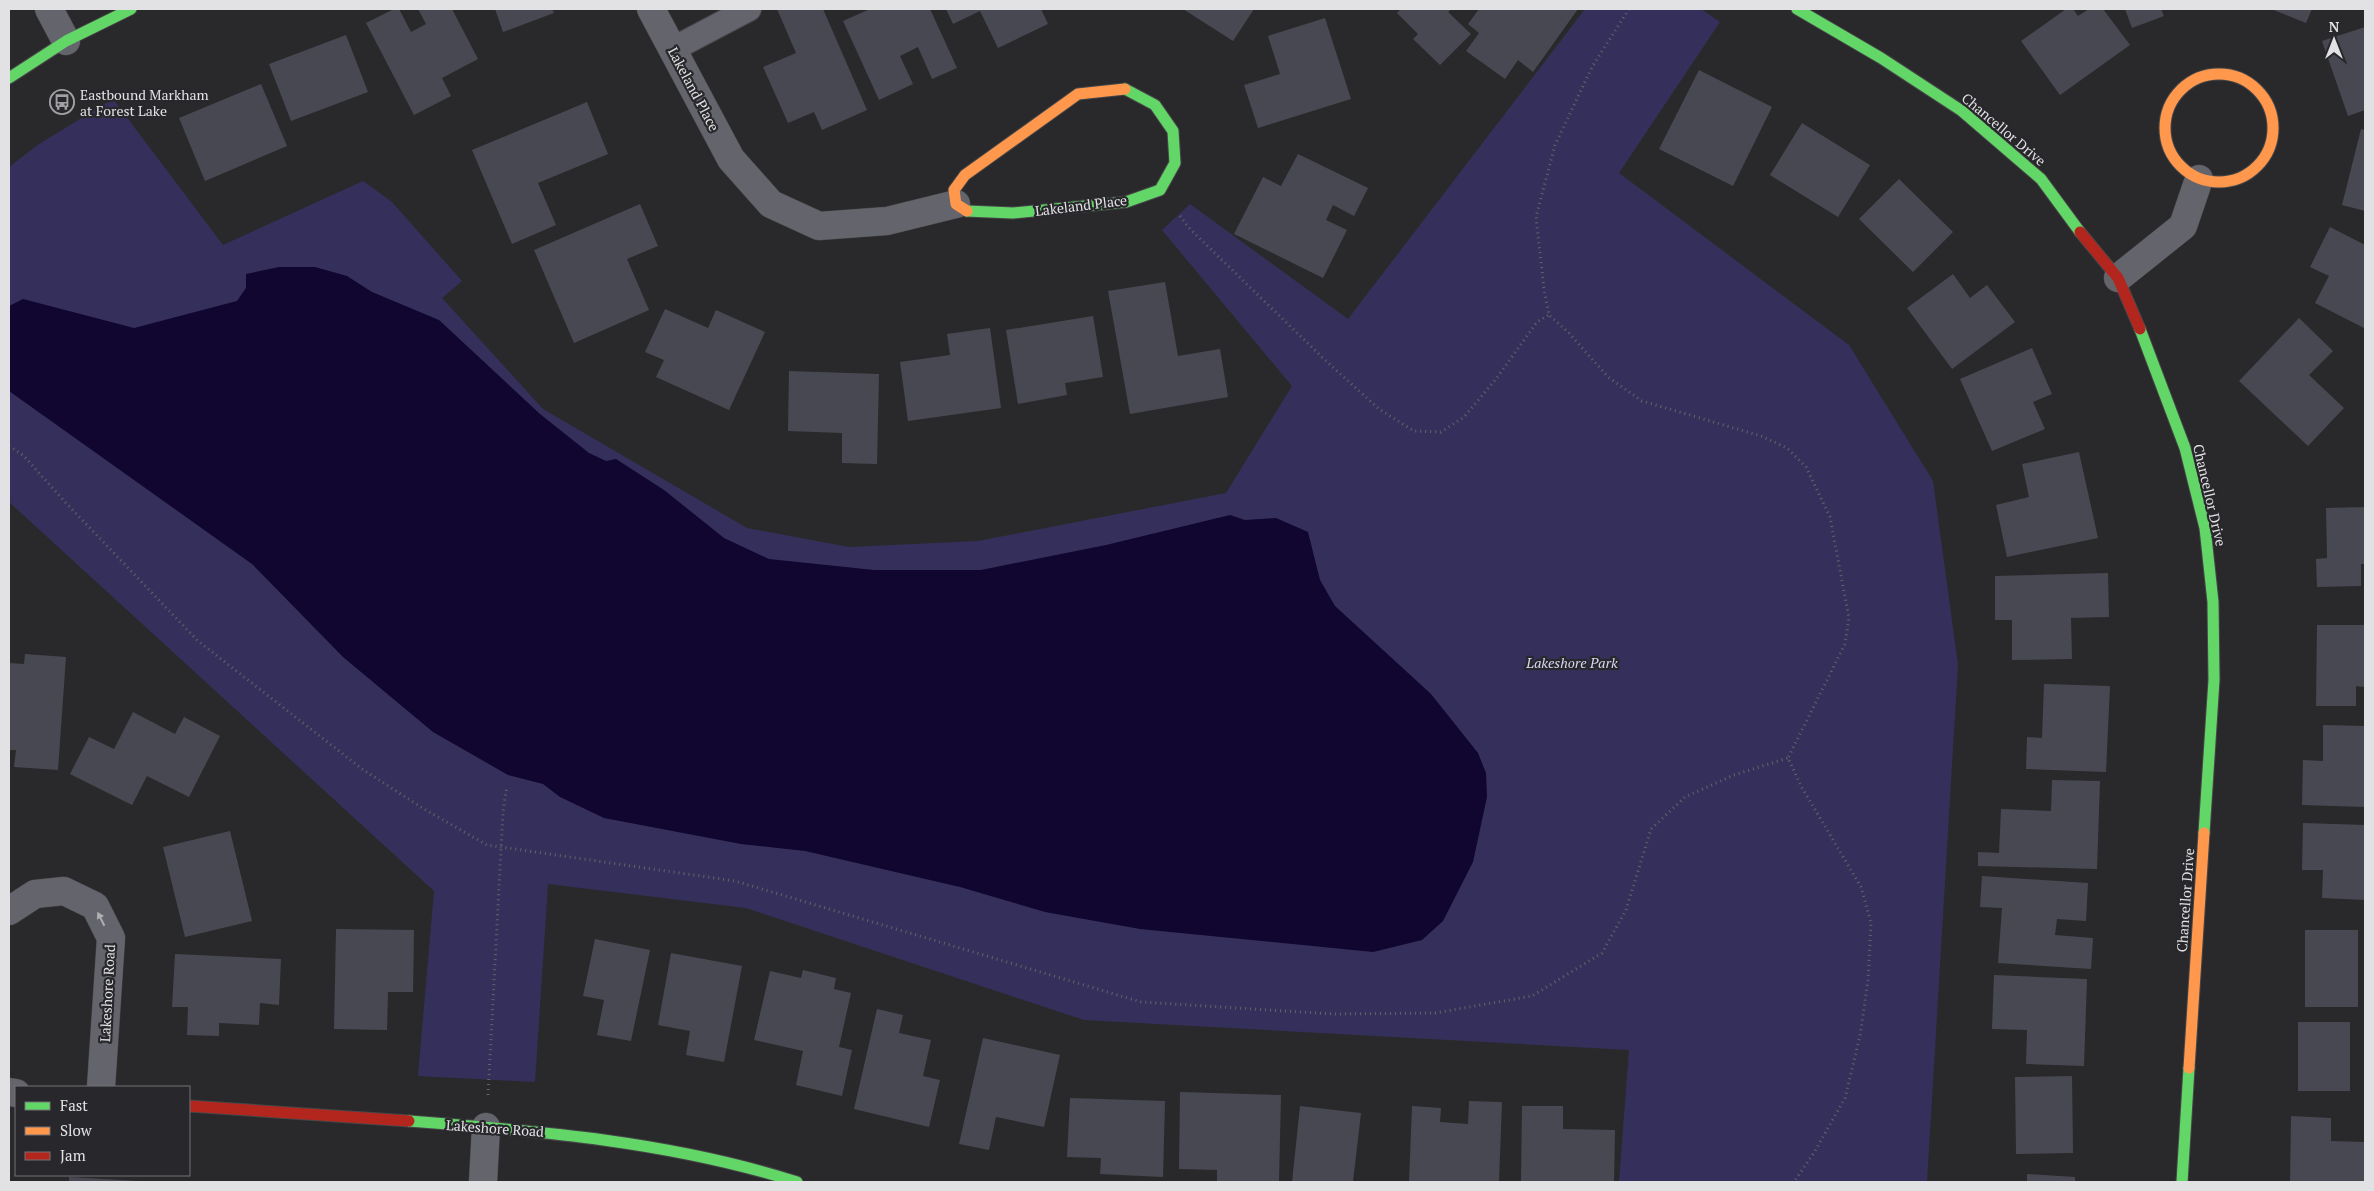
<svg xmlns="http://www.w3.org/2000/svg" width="2374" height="1191" font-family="'PT Serif',serif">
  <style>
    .green { fill: #35305b }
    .water { fill: #100630 }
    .building { fill: #484853 }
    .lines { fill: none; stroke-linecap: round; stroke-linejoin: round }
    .lane-casing { stroke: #474749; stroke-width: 26 }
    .street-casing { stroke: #474749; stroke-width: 29 }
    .fast-casing { stroke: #474749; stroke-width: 13 }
    .slow-casing { stroke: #474749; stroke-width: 13 }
    .jam-casing { stroke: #474749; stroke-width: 13 }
    .path { stroke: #646368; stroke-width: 3; stroke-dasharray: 1 4; stroke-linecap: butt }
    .lane { stroke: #64646c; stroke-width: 24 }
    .street { stroke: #64646c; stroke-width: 28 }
    .fast { stroke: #63d668; stroke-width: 11 }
    .slow { stroke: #ff974d; stroke-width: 11 }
    .jam { stroke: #b3261e; stroke-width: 11 }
    .oneway { fill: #b0b0b4 }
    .labels { text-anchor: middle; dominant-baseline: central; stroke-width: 4.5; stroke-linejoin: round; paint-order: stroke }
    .street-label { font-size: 14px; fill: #e2e2e4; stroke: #28282c }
    .poi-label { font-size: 14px; fill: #e2e2e4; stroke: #28282c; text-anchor: start }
    .park-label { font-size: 14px; font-style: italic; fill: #d7d7f8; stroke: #28282c }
  </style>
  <rect width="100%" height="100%" fill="#29292b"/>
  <path class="green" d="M1585,9h116l19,13 -101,151 230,172 84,136 25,184 -31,517h-308l10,-132 -545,-30 -338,-112 -198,-24 -13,198 -117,-6 16,-185 -425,-389v-335l30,-23 74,-45 110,146 140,-64 29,21 70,79 -20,17 101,111 204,119 102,19 129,-6 248,-48 66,-107 -130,-156 28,-26 158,115z"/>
  <path class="water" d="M279,267h36l32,9 25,16 67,28 101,94 49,39 17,8 10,-2 48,31 60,48 45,21 105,11h107l125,-25 124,-30 15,5 31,-2 32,14 12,48 15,26 96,88 47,59 8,20 1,24 -14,65 -30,59 -21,19 -49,12 -233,-23 -95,-17 -85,-25 -155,-36 -64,-7 -137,-26 -44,-21 -17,-13 -35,-9 -75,-43 -90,-75 -91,-93 -243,-173v-85l14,-7 111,29 103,-27 9,-13v-14z"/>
  <path class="building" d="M394,9h5l12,23 15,-8 -8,-15h34l26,50 -36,19 9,18 -37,19 -48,-92z
    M495,9h57l2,4 -51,19z
    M777,9h46l44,101 -45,20 -8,-18 -26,11 -25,-56 33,-14z
    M870,9h60l27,59 -25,11 -14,-32 -18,9 13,28 -34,16 -36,-79z
    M946,9h95l7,15 -50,24 -18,-37 -27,13z
    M1183,9h71l-21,32z
    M1401,9h51l-4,3 23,22 -31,31 -27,-26 5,-5 -21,-21z
    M1479,9h99l-45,63 -15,-12 -13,19 -39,-28 13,-18 -11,-9z
    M2066,9h7l5,7 11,-7h14l27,36 -70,50 -39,-54z
    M2125,9h36l3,7 -32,12z
    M2271,9h41l-6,14z
    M1325,18l26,81 -93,29 -14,-43 36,-11 -12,-38z
    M2365,27v83l-17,6 -26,-75z
    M346,35l22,57 -77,29 -22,-57z
    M1699,70l73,37 -39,79 -74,-37z
    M261,84l26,62 -82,35 -26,-63z
    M587,102l21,52 -70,29 18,42 -44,19 -40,-94z
    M1802,123l68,42 -32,52 -68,-42z
    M2361,129l4,1v81l-23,-6z
    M1298,154l70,34 -14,28 -21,-11 -7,15 21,10 -24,48 -89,-44 29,-57 18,9z
    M1899,179l54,53 -40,40 -54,-53z
    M640,204l18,42 -31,13 22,51 -75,33 -40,-93z
    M2330,227l35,18 -1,83 -49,-25 14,-27 -19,-9z
    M1953,274l17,24 17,-13 28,37 -63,47 -45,-61z
    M1165,282l13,74 42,-7 8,48 -98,17 -22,-123z
    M665,309l43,19 8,-18 49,22 -36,78 -73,-33 8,-17 -19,-8z
    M1093,316l10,61 -38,6 2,12 -49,9 -12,-74z
    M2299,318l34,33 -24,24 35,33 -36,38 -69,-65z
    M990,328l11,80 -93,13 -8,-59 50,-7 -3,-21z
    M2032,348l20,46 -19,8 12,27 -53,22 -32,-72z
    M789,371l90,3 -2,90 -35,-1v-30l-54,-2z
    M2079,452l19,86 -91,19 -11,-52 33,-8 -7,-33z
    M2365,507v57h-4v22l-44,1 -1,-28 11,-1 -1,-50z
    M2108,573l1,44 -38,1 1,41 -60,1v-40h-17v-44z
    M2317,625h48v62l-9,-1v20h-40z
    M25,654l41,3 -8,113 -44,-3 2,-17h-7v-87l15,1z
    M2044,684l66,2 -4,86 -80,-3 1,-32 15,1z
    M133,712l42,22 9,-17 36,19 -31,61 -42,-21 -15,29 -62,-31 19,-37 25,12z
    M2323,725l42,1v81l-63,-2 1,-45 20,1z
    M2052,780l48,1 -3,88 -119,-3v-14l21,1 2,-44 50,2z
    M2303,823l62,2v75l-43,-2 1,-28h-21z
    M230,831l22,90 -67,16 -22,-90z
    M1982,876l106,7 -2,38 -29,-2 -2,16 38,3 -2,31 -93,-6 4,-55 -22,-1z
    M336,929l78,1 -1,62h-25l-1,38 -53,-1z
    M2305,930h53v77h-53z
    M595,939l55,11 -19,91 -34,-6 7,-35 -21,-4z
    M671,953l71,13 -18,96 -38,-7 4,-24 -32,-6z
    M175,954l106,5 -2,46 -19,-2 -1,22 -40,-2v13l-32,-1 1,-28h-16z
    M803,970l33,8 -2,11 17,4 -12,54 13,3 -10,46 -46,-11 7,-34 -49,-11 16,-69 31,7z
    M1994,975l93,4 -3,87 -58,-2 1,-34 -35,-1z
    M877,1009l26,6 -4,18 32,7 -8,36 17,4 -11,47 -75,-18z
    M2298,1022h52v69h-52z
    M983,1038l77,17 -16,72 -48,-10 -7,33 -30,-6z
    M2072,1076l1,77 -57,1 -1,-77z
    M1180,1092l101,3 -2,87h-62v-12l-38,-1z
    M1070,1098l95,3 -2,76 -63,-3 1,-16 -34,-1z
    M1469,1101l33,1 -3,80h-90l3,-76 29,2 -1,14 28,2z
    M1300,1106l61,7 -8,69h-61z
    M1522,1106h41v23l52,1 -1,52h-93z
    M2291,1116l40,2v23l34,1v40h-75z
    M2027,1174l48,3v5h-48z
    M69,1177l69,4v1h-69z"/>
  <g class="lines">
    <defs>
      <path id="lane" d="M673,49l76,-40"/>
      <path id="street" d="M49,9l17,32
        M651,9l80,150 40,45 48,22 68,-5 69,-17
        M2118,278l65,-52 16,-47
        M9,911l26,-17 29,-3 31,15 16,32 -10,149
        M9,1092l7,1
        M483,1182l3,-55"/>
      <path id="fast" d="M1797,9l84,49 81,53 79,68 39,53
        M9,78l57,-37 65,-32
        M967,211l46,2 113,-11 34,-12 15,-27 -2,-32 -18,-26 -30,-16
        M2140,329l45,119 20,80 8,74 1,78 -10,153
        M409,1121c131,10 263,21 388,61
        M2182,1182l7,-114"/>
      <path id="slow" d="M2165 128a54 54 0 1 1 108 0a54 54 0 1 1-108 0Z
        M967,211l-11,-7 -2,-14 11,-15 113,-81 47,-5
        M2189,1068l15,-235"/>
      <path id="jam" d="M2080,232l38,46 22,51
        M189,1106l220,15"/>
    </defs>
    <use href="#lane" class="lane-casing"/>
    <use href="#street" class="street-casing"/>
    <use href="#fast" class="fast-casing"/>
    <use href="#slow" class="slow-casing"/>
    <use href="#jam" class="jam-casing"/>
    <path class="path" d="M1629,9l-37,58 -37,78 -19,72 8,72 5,26 20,18 39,44 34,24 119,35 26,12 19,19 24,50 19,101 -4,26 -57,114 13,28 60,101 10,36 -3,57 -8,56 -15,62 -30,53 -21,31
      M1180,216l10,13 135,131 54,49 35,22 27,1 23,-15 32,-38 41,-57 12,-7
      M9,446l14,9 42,47 133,139 164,128 62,40 63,36 248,36 406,121 192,12 102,-1 97,-17 70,-43 24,-43 25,-81 34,-32 49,-22 54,-17
      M488,1095l15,-283 4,-26"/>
    <use href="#lane" class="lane"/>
    <use href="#street" class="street"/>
    <use href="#fast" class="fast"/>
    <use href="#slow" class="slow"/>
    <use href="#jam" class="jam"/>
  </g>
  <defs><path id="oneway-solid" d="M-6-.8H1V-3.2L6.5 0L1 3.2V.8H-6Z" transform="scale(1.25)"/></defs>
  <use class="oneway" href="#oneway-solid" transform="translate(101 919) rotate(-117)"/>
  <defs>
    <symbol id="bus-ring" viewBox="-11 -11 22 22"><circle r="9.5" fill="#28282c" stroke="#a1a1a3" stroke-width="1.5"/><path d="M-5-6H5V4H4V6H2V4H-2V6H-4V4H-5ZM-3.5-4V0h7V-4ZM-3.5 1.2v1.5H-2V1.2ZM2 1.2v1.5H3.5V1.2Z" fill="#a1a1a3"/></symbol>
  </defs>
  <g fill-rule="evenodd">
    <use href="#bus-ring" x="48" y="88" width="28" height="28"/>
  </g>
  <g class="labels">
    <g class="street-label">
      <text transform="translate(694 89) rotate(62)">Lakeland Place</text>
      <text transform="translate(2004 129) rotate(40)">Chancellor Drive</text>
      <text transform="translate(1081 205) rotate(-7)">Lakeland Place</text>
      <text transform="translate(2210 495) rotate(77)">Chancellor Drive</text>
      <text transform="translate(2185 900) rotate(-86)">Chancellor Drive</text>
      <text transform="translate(107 993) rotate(-87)">Lakeshore Road</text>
      <text transform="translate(495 1128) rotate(4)">Lakeshore Road</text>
    </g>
    <g class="poi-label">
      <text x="80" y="94">Eastbound Markham<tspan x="80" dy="16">at Forest Lake</tspan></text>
    </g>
    <g class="park-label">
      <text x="1572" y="662">Lakeshore Park</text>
    </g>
  </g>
  <rect width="2374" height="1191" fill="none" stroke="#e2e2e4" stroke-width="20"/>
  <rect x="15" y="1086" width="175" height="90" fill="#28282c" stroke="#727276"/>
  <rect x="25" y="1102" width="25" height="8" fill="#63d668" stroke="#727276"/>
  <text x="60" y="1111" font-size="15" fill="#e2e2e4">Fast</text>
  <rect x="25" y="1127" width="25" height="8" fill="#ff974d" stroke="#727276"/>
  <text x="60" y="1136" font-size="15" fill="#e2e2e4">Slow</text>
  <rect x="25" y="1152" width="25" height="8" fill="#b3261e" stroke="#727276"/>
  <text x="60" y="1161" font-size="15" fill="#e2e2e4">Jam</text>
  <g transform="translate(2334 40)" stroke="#28282c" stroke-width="4" paint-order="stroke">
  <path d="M0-4L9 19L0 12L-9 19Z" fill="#e2e2e4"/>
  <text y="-8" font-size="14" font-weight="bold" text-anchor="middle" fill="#e2e2e4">N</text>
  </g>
</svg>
